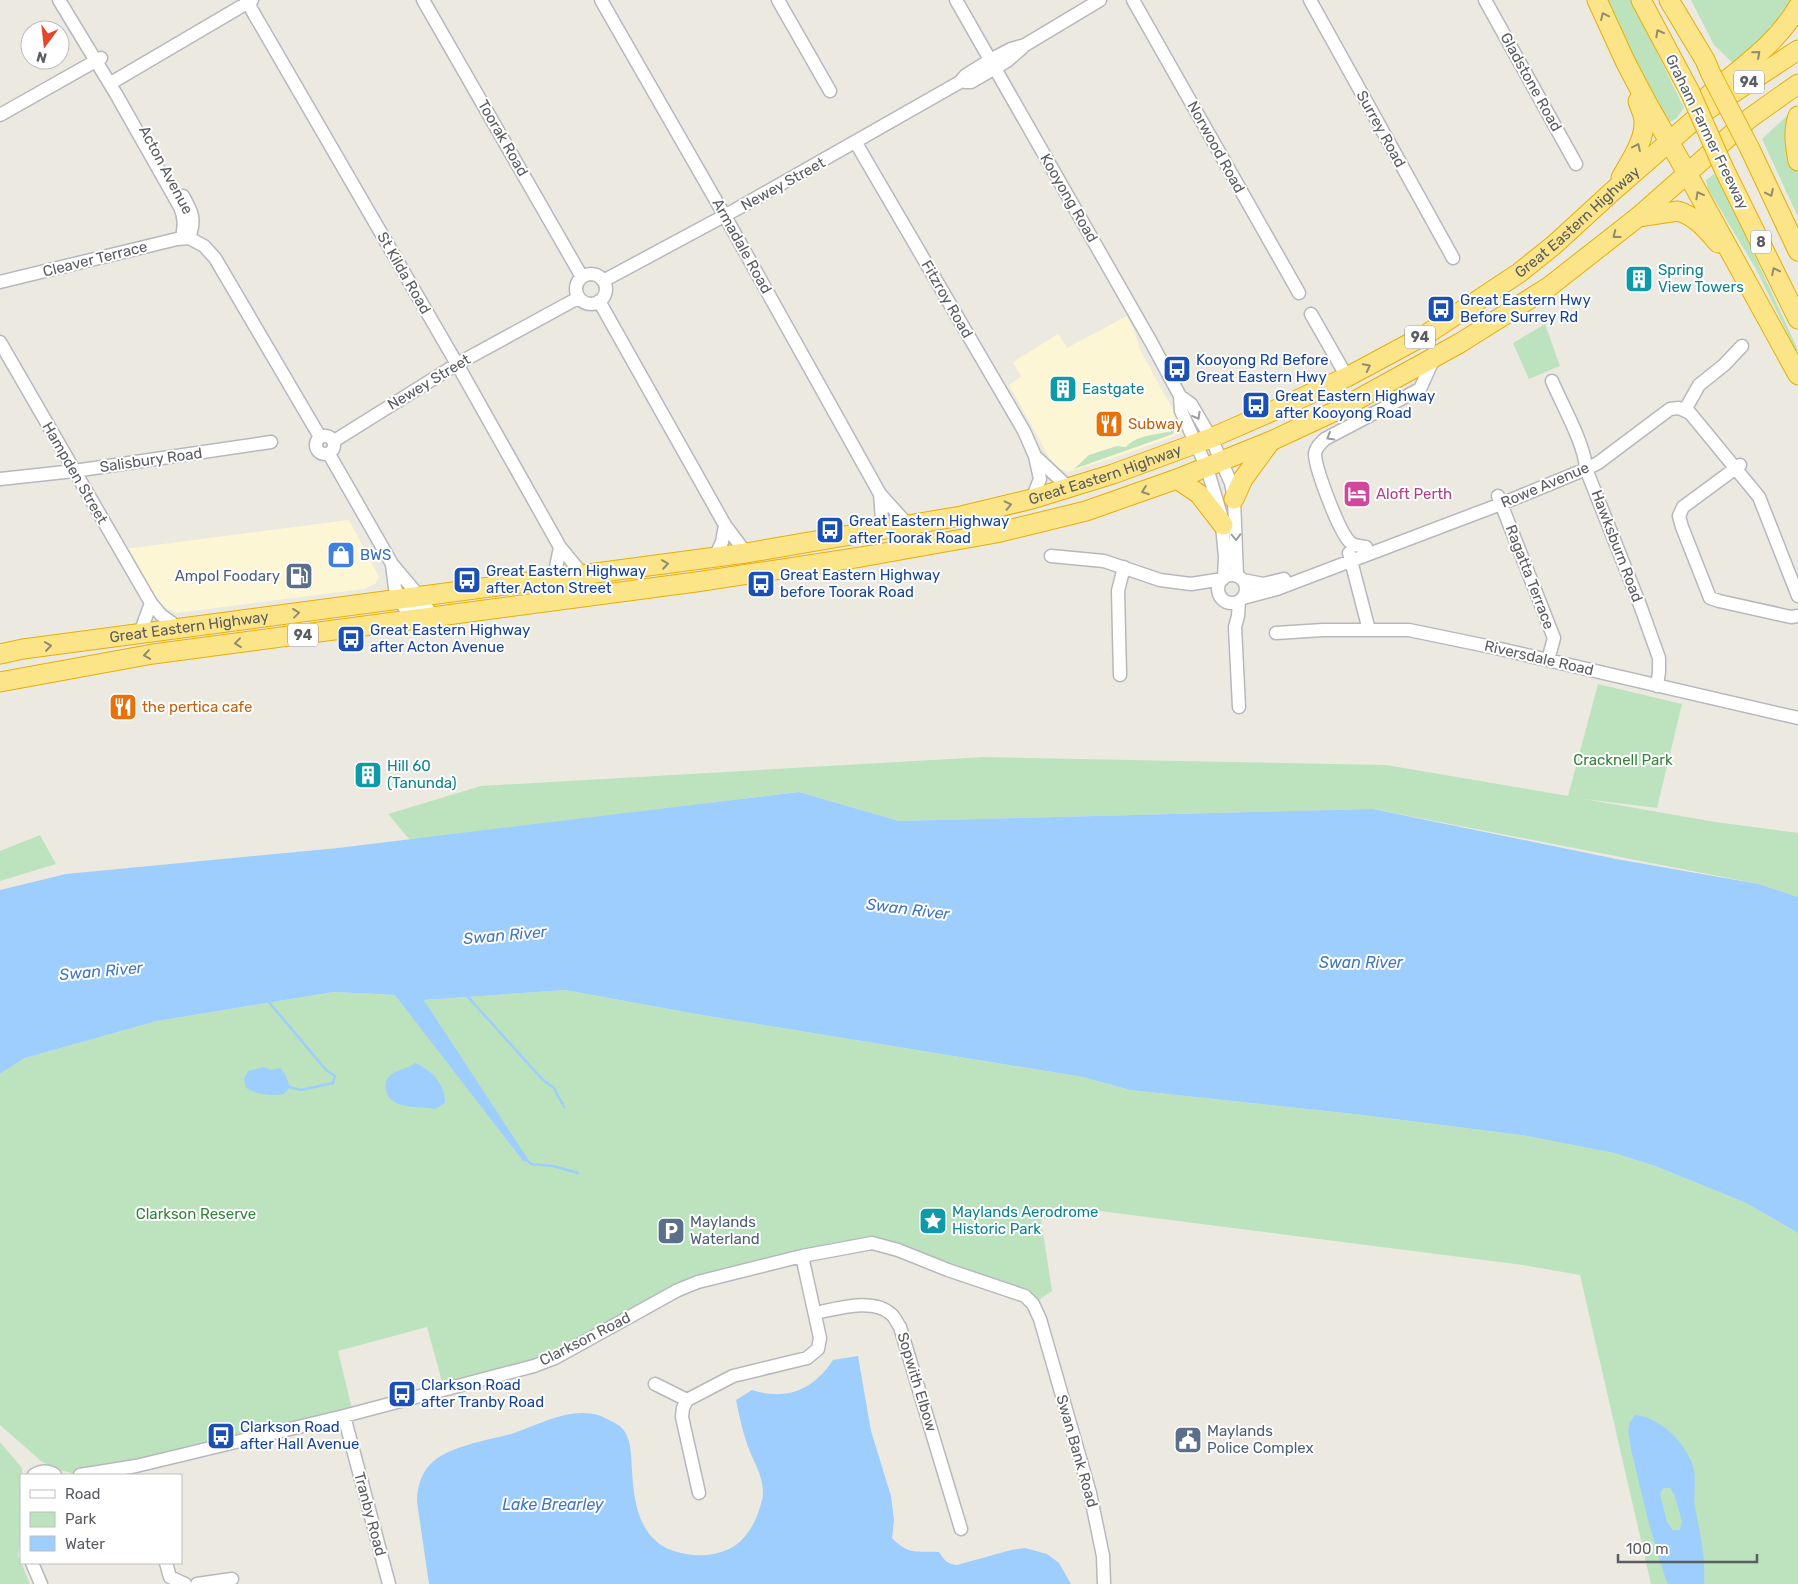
<svg xmlns="http://www.w3.org/2000/svg" width="1798" height="1584" font-family="Rubik,sans-serif">
  <style>
    .commercial { fill: #fdf6d4 }
    .green { fill: #bce3be }
    .water { fill: #9ecefd; fill-rule: evenodd }
    .lines { fill: none; stroke-linecap: round; stroke-linejoin: round }
    .stream { stroke: #9ecefd; stroke-width: 2.5 }
    .minor-casing { stroke: #b6b8bd; stroke-width: 15 }
    .highway-casing { stroke: #e7ae04; stroke-width: 21 }
    .minor { stroke: #fff; stroke-width: 12 }
    .highway { stroke: #fbe588; stroke-width: 19 }
    .highway-bridge-casing { stroke: #e7ae04; stroke-width: 21; stroke-linecap: butt }
    .highway-bridge { stroke: #fbe588; stroke-width: 19 }
    .oneway { stroke: #928c6f }
    .oneway2 { stroke: #9b9da0 }
    .labels { text-anchor: middle; dominant-baseline: central; stroke-width: 4; stroke-linejoin: round; paint-order: stroke }
    .shield { fill: #fff; stroke: #8b8d90; stroke-width: 1 }
    .shield-label { font-size: 14px; font-weight: bold; fill: #595c61 }
    .street-label { font-size: 15px; fill: #595c61; stroke: #fff }
    .culture-label { font-size: 15px; fill: #0d838f; stroke: #fff; text-anchor: start }
    .transit-label { font-size: 15px; fill: #164399; stroke: #fff; text-anchor: start }
    .food-label { font-size: 15px; fill: #c56008; stroke: #fff; text-anchor: start }
    .hotel-label { font-size: 15px; fill: #b23c85; stroke: #fff; text-anchor: start }
    .shop-label { font-size: 15px; fill: #366cbe; stroke: #fff; text-anchor: start }
    .service-label { font-size: 15px; fill: #4e5e75; stroke: #fff; text-anchor: start }
    .park-label { font-size: 15px; fill: #36833e; stroke: #fff }
    .water-label { font-size: 16px; font-style: italic; fill: #4277bf; stroke: #fff }
  </style>
  <rect width="100%" height="100%" fill="#eceae0"/>
  <path class="commercial" d="M1127,316l9,20 3,12 34,62 6,22 -5,4 -52,19 -54,17 -9,-4 -10,-11 -40,-72 12,-8 -8,-15 45,-28 9,14z
    M349,520l30,57 -3,6 -12,6 -188,24 -13,-6 -38,-58z"/>
  <path class="green" d="M1608,0h23l4,7 49,101 -8,11 -11,5z
    M1691,0h103l-19,24 -5,2 -6,13 -30,25 -20,-19z
    M1789,114l3,37 6,20v46l-36,-78z
    M1714,174l7,8 77,168 -2,1 -40,-82 -48,-80 -2,-9z
    M1545,324l15,42 -31,13 -16,-36z
    M1175,430l-2,4 -99,35 15,-14 28,-9 9,1c11,-13 34,-12 49,-17z
    M1598,684l84,20 -25,104 -73,-9 131,23 83,11v64l-39,-13 -386,-75 -474,12 -100,-29 -389,48 -22,-26 93,-28 503,-29 402,8 182,31z
    M40,835l16,29 -56,17v-30z
    M565,990l131,24 387,63 47,13 233,25 164,21 87,17 41,13 91,37 52,30v351h-147l-71,-309 -57,-10 -431,-55 -51,9 11,72 -19,13 -150,-62 -184,36 -145,79 -110,32 -17,-62 -89,24 15,62 -272,62 -26,-6 -14,-8 -41,-36v-351l25,-16 132,-37 177,-29 62,3 127,166 7,3 -106,-164z
    M0,1442l22,26 -1,72 -3,15 12,29h-30z"/>
  <path class="water" d="M799,792l100,29 474,-12 243,50 143,25 39,13v336l-52,-30 -91,-37 -41,-13 -87,-17 -164,-21 -233,-25 -47,-13 -387,-63 -131,-24 -141,10 107,164 -8,-3 -128,-166 -61,-3 -177,29 -132,37 -25,16v-184l66,-16 272,-26z
    M415,1063c16,6 31,22 30,40l-10,6c-14,-3 -43,1 -48,-16 -2,-4 -2,-11 1,-15 6,-9 19,-8 27,-15z
    M264,1067l7,3 9,-2 5,6 5,13 -6,7c-15,2 -25,1 -38,-6l-2,-9 4,-8z
    M858,1356l13,75 20,65 3,24 -2,18c16,17 25,13 47,14 5,8 8,12 18,13l54,-15 14,-2 22,6 12,9 12,21h-642l-12,-82c1,-39 23,-49 57,-59 13,-4 27,-6 40,-10 27,-9 57,-27 87,-17 6,3 15,7 20,11 11,11 10,29 11,43 2,36 8,74 49,83 17,4 33,3 48,-4 17,-8 27,-27 32,-45 7,-22 -7,-40 -14,-60 -5,-15 -8,-29 -11,-44l16,-10c35,11 61,0 81,-30z
    M1635,1415c25,2 50,27 58,51 4,13 0,28 2,42 5,25 11,50 9,76h-36l-2,-4 -17,-56 -18,-75 -3,-19 2,-8zM1663,1488h7l4,6 8,27 -2,9h-7l-6,-8 -7,-28z"/>
  <g class="lines">
    <path class="stream" d="M468,997l74,82 12,9 10,19
      M268,1001l58,69 9,6 -2,7 -32,7 -11,-3
      M529,1162l2,2 22,2 25,7"/>
    <defs>
      <path id="minor" d="M59,0l57,94 64,113c5,11 4,19 2,31
        M246,0l211,364 103,183 23,28
        M423,0l159,277
        M601,0l129,225 150,269 29,32
        M778,0l52,91
        M956,0l195,342 29,54 11,8 20,34 20,45 3,16 3,77
        M1133,0l166,293
        M1310,0l143,258
        M1485,0l91,164
        M116,80l136,-80
        M965,82h6l36,-21 15,-13
        M0,115l101,-57
        M856,143l168,288 11,25 5,23 -8,20
        M183,196c9,16 13,23 6,42
        M189,238l15,8 11,12 105,179
        M576 289a15 15 0 1 1 30 0a15 15 0 1 1-30 0Z
        M603,281l132,-71 225,-128 6,-7 24,-15 21,-11 14,-4 75,-45
        M0,282l177,-43 12,-1
        M599,301l126,224 21,28
        M1311,314l36,63
        M0,342l151,261 10,12 18,13
        M1552,381c10,24 33,63 34,88l54,136 19,53v14l-2,14
        M1180,396l1,15 26,57 14,47 4,42 -1,21
        M1685,410l14,-25 25,-20 18,-19
        M316 445a9 9 0 1 1 18 0a9 9 0 1 1-18 0Z
        M334,441l123,-77 121,-66
        M329,454l63,110 27,32
        M1035,456l34,32
        M1740,465l-57,42 -4,9 3,11 28,71 9,3 72,16 7,-1
        M0,479l74,-8 197,-29
        M880,494l2,25 -1,11
        M1498,496l56,142 -6,22
        M1366,547c-5,-1 -11,-1 -15,-4 -11,-8 -35,-73 -36,-88 0,-7 5,-11 10,-16l95,-50 14,-31
        M1349,553l20,77
        M1051,556l53,5 56,19 31,4 32,-5
        M715,557l7,-15 3,-17
        M392,564l3,24 9,19 10,3 14,-1
        M1218 589a14 14 0 1 1 28 0a14 14 0 1 1-28 0Z
        M554,578l6,-31
        M1243,580l20,4 21,-5
        M1243,598l34,-9 224,-85 85,-35 12,-6 72,-54 9,-1 11,5 69,84 39,99
        M1239,601l-1,15 -3,11 4,80
        M140,633l11,-30
        M1276,633l47,-3h86l87,18 302,70
        M1120,675l-2,-84 6,-24
        M815,1313c21,-4 58,-16 76,1 4,3 6,9 9,13l61,202
        M655,1384l32,16
        M344,1416l45,168
        M34,1475c7,-4 14,-5 21,0
        M80,1475l56,-9 208,-50 190,-50 21,-8 123,-68 20,-8 104,-26 70,-13 26,7 50,20 77,26 8,8 7,15 50,174 13,63 1,28
        M699,1493l-17,-76 1,-9 4,-8 46,-24 74,-18 11,-9 2,-11 -18,-82
        M32,1563l9,21
        M166,1563l4,14 15,7
        M197,1584l35,-5"/>
      <g id="highway">
        <path d="M1597,0l29,63 21,40 40,70 111,202"/>
        <path d="M1641,0l49,92"/>
        <path d="M1669,0l36,60 6,14"/>
        <path d="M1707,99l2,-4c32,-28 68,-51 89,-88"/>
        <path d="M1798,116c-5,15 -3,29 0,45"/>
        <path d="M1750,149l48,102"/>
        <path d="M1724,169l74,150"/>
        <path d="M1621,178c9,-17 24,-37 23,-57 0,-6 -4,-13 -6,-20"/>
        <path d="M1638,217l40,-6c17,5 29,19 40,32"/>
        <path d="M1177,479l22,15 24,31"/>
        <path d="M1234,499l9,-20 27,-37"/>
        <path id="s1" d="M0,654l23,-5 723,-96 215,-37 71,-17 81,-25 98,-36 64,-28 72,-33 80,-43 92,-61 35,-28 60,-55 87,-76 97,-64"/>
        <path d="M0,682l153,-28 543,-72 165,-25 135,-24 90,-22 91,-32 94,-38 71,-33 118,-65 90,-57 88,-69 112,-99 48,-34"/>
      </g>
    </defs>
    <use href="#minor" class="minor-casing"/>
    <use href="#highway" class="highway-casing"/>
    <use href="#minor" class="minor"/>
    <use href="#highway" class="highway"/>
    <defs>
      <path id="highway-bridge" d="M1711,74l39,75
        M1690,92l34,77"/>
    </defs>
    <use href="#highway-bridge" class="highway-bridge-casing"/>
    <use href="#highway-bridge" class="highway-bridge"/>
  </g>
  <defs><path id="oneway-chevron" d="M-2-3.5L2.5 0L-2 3.5" fill="none" stroke-width="1.6" stroke-linecap="round" stroke-linejoin="round" transform="scale(1.25)"/></defs>
  <g class="oneway">
    <use href="#oneway-chevron" transform="translate(1604 16) rotate(-115)"/>
    <use href="#oneway-chevron" transform="translate(1659 33) rotate(-118)"/>
    <use href="#oneway-chevron" transform="translate(1757 54) rotate(-41)"/>
    <use href="#oneway-chevron" transform="translate(1637 147) rotate(-65)"/>
    <use href="#oneway-chevron" transform="translate(1770 193) rotate(65)"/>
    <use href="#oneway-chevron" transform="translate(1699 195) rotate(-119)"/>
    <use href="#oneway-chevron" transform="translate(1616 235) rotate(142)"/>
    <use href="#oneway-chevron" transform="translate(1775 271) rotate(-116)"/>
    <use href="#oneway-chevron" transform="translate(1367 367) rotate(-27)"/>
    <use href="#oneway-chevron" transform="translate(1145 491) rotate(160)"/>
    <use href="#oneway-chevron" transform="translate(1008 505) rotate(-13)"/>
    <use href="#oneway-chevron" transform="translate(665 564) rotate(-8)"/>
    <use href="#oneway-chevron" transform="translate(296 613) rotate(-7)"/>
    <use href="#oneway-chevron" transform="translate(238 643) rotate(173)"/>
    <use href="#oneway-chevron" transform="translate(48 646) rotate(-8)"/>
    <use href="#oneway-chevron" transform="translate(147 655) rotate(171)"/>
  </g>
  <g class="oneway2">
    <use href="#oneway-chevron" transform="translate(1197 416) rotate(61)"/>
    <use href="#oneway-chevron" transform="translate(1330 437) rotate(149)"/>
    <use href="#oneway-chevron" transform="translate(1236 537) rotate(88)"/>
  </g>
  <defs>
    <symbol id="building-square" viewBox="-11 -11 22 22"><rect x="-9" y="-9" width="18" height="18" rx="4" fill="#0f9aa8" stroke="#fff"/><path d="M-4-6H4V6H1V3H-1V6H-4ZM-2.5-4.3h1.7v1.8h-1.7ZM.8-4.3h1.7v1.8H.8ZM-2.5-1h1.7V.8h-1.7ZM.8-1h1.7V.8H.8Z" fill="#fff"/></symbol>
    <symbol id="bus-square" viewBox="-11 -11 22 22"><rect x="-9" y="-9" width="18" height="18" rx="4" fill="#1a4fb4" stroke="#fff"/><path d="M-5-6H5V4H4V6H2V4H-2V6H-4V4H-5ZM-3.5-4V0h7V-4ZM-3.5 1.2v1.5H-2V1.2ZM2 1.2v1.5H3.5V1.2Z" fill="#fff"/></symbol>
    <symbol id="restaurant-square" viewBox="-11 -11 22 22"><rect x="-9" y="-9" width="18" height="18" rx="4" fill="#e8710a" stroke="#fff"/><path d="M-5-6h1v4h1v-4h1v4h1v-4h1v5L-1.5 .5V6h-2V.5L-5-1ZM5-6V6H3V1.5H1.5Q1.5-4 5-6Z" fill="#fff"/></symbol>
    <symbol id="hotel-square" viewBox="-11 -11 22 22"><rect x="-9" y="-9" width="18" height="18" rx="4" fill="#d1479c" stroke="#fff"/><path d="M-6-4.5h1.5V1H6V5H4.5V3h-9V5H-6ZM-4 0a1.8 1.8 0 1 1 3.6 0ZM.5 0V-2.5h3Q6-2.5 6 0Z" fill="#fff"/></symbol>
    <symbol id="shop-square" viewBox="-11 -11 22 22"><rect x="-9" y="-9" width="18" height="18" rx="4" fill="#3f7fe0" stroke="#fff"/><path d="M-5-2.5h2.3a2.7 3.5 0 0 1 5.4 0H5L5.5 6h-11ZM-1.5-2.5h3a1.5 2.3 0 0 0-3 0Z" fill="#fff"/></symbol>
    <symbol id="fuel-square" viewBox="-11 -11 22 22"><rect x="-9" y="-9" width="18" height="18" rx="4" fill="#5c6f8a" stroke="#fff"/><path d="M-5.5-6h7V0h2V4h1.3V-2.5L3-4.5l.8-.8L6-3V5H2.5V1h-1V6h-7ZM-4.2-4.7v3.2H.2V-4.7Z" fill="#fff"/></symbol>
    <symbol id="sight-square" viewBox="-11 -11 22 22"><rect x="-9" y="-9" width="18" height="18" rx="4" fill="#0f9aa8" stroke="#fff"/><path d="M0-6L1.8-2.2L6-1.7L2.9 1.2L3.7 5.4L0 3.3L-3.7 5.4L-2.9 1.2L-6-1.7L-1.8-2.2Z" fill="#fff"/></symbol>
    <symbol id="parking-square" viewBox="-11 -11 22 22"><rect x="-9" y="-9" width="18" height="18" rx="4" fill="#5c6f8a" stroke="#fff"/><path d="M-3.5-5.5H1a3.5 3.5 0 0 1 0 7H-1V5.5H-3.5ZM-1-3.4V-.6H.8a1.4 1.4 0 0 0 0-2.8Z" fill="#fff"/></symbol>
    <symbol id="civic-square" viewBox="-11 -11 22 22"><rect x="-9" y="-9" width="18" height="18" rx="4" fill="#5c6f8a" stroke="#fff"/><path d="M-.6-6.5H3V-4.5H.6V-3L4-1V1h2V6H-6V1h2V-1L-.6-3ZM-1.2 2.5V6h2.4V2.5Z" fill="#fff"/></symbol>
  </defs>
  <g fill-rule="evenodd">
    <use href="#building-square" x="1623" y="263" width="32" height="32"/>
    <use href="#bus-square" x="1425" y="293" width="32" height="32"/>
    <use href="#bus-square" x="1161" y="353" width="32" height="32"/>
    <use href="#building-square" x="1047" y="373" width="32" height="32"/>
    <use href="#bus-square" x="1240" y="389" width="32" height="32"/>
    <use href="#restaurant-square" x="1093" y="408" width="32" height="32"/>
    <use href="#hotel-square" x="1341" y="478" width="32" height="32"/>
    <use href="#bus-square" x="814" y="514" width="32" height="32"/>
    <use href="#shop-square" x="325" y="539" width="32" height="32"/>
    <use href="#fuel-square" x="283" y="560" width="32" height="32"/>
    <use href="#bus-square" x="451" y="564" width="32" height="32"/>
    <use href="#bus-square" x="745" y="568" width="32" height="32"/>
    <use href="#bus-square" x="335" y="623" width="32" height="32"/>
    <use href="#restaurant-square" x="107" y="691" width="32" height="32"/>
    <use href="#building-square" x="352" y="759" width="32" height="32"/>
    <use href="#sight-square" x="917" y="1205" width="32" height="32"/>
    <use href="#parking-square" x="655" y="1215" width="32" height="32"/>
    <use href="#bus-square" x="386" y="1378" width="32" height="32"/>
    <use href="#bus-square" x="205" y="1420" width="32" height="32"/>
    <use href="#civic-square" x="1172" y="1424" width="32" height="32"/>
  </g>
  <g class="labels">
    <g class="shield">
      <rect x="1734" y="70.5" width="30" height="23" rx="4"/>
      <rect x="1751" y="230.5" width="20" height="23" rx="4"/>
      <rect x="1405" y="325.5" width="30" height="23" rx="4"/>
      <rect x="288" y="623.5" width="30" height="23" rx="4"/>
    </g>
    <g class="shield-label">
      <text x="1749" y="82">94</text>
      <text x="1761" y="242">8</text>
      <text x="1420" y="337">94</text>
      <text x="303" y="635">94</text>
    </g>
    <g class="street-label">
      <text transform="translate(1531 82) rotate(61)">Gladstone Road</text>
      <text transform="translate(1381 129) rotate(61)">Surrey Road</text>
      <text transform="translate(1707 132) rotate(64)">Graham Farmer Freeway</text>
      <text transform="translate(503 138) rotate(60)">Toorak Road</text>
      <text transform="translate(1216 147) rotate(61)">Norwood Road</text>
      <text transform="translate(166 170) rotate(62)">Acton Avenue</text>
      <text transform="translate(783 184) rotate(-29)">Newey Street</text>
      <text transform="translate(1069 198) rotate(60)">Kooyong Road</text>
      <text stroke="none"><textPath href="#s1" startOffset="1661">Great Eastern Highway</textPath></text>
      <text transform="translate(742 246) rotate(61)">Armadale Road</text>
      <text transform="translate(95 259) rotate(-14)">Cleaver Terrace</text>
      <text transform="translate(404 273) rotate(60)">St Kilda Road</text>
      <text transform="translate(947 299) rotate(60)">Fitzroy Road</text>
      <text transform="translate(429 382) rotate(-31)">Newey Street</text>
      <text transform="translate(151 460) rotate(-8)">Salisbury Road</text>
      <text transform="translate(75 473) rotate(60)">Hampden Street</text>
      <text stroke="none"><textPath href="#s1" startOffset="1121">Great Eastern Highway</textPath></text>
      <text transform="translate(1545 485) rotate(-23)">Rowe Avenue</text>
      <text transform="translate(1617 546) rotate(69)">Hawksburn Road</text>
      <text transform="translate(1530 577) rotate(69)">Ragatta Terrace</text>
      <text stroke="none"><textPath href="#s1" startOffset="191">Great Eastern Highway</textPath></text>
      <text transform="translate(1539 658) rotate(13)">Riversdale Road</text>
      <text transform="translate(585 1339) rotate(-27)">Clarkson Road</text>
      <text transform="translate(917 1382) rotate(73)">Sopwith Elbow</text>
      <text transform="translate(1077 1451) rotate(74)">Swan Bank Road</text>
      <text transform="translate(370 1514) rotate(75)">Tranby Road</text>
    </g>
    <g class="culture-label">
      <text x="1658" y="270">Spring<tspan x="1658" dy="17">View Towers</tspan></text>
      <text x="1082" y="389">Eastgate</text>
      <text x="387" y="766">Hill 60<tspan x="387" dy="17">(Tanunda)</tspan></text>
      <text x="952" y="1212">Maylands Aerodrome<tspan x="952" dy="17">Historic Park</tspan></text>
    </g>
    <g class="transit-label">
      <text x="1460" y="300">Great Eastern Hwy<tspan x="1460" dy="17">Before Surrey Rd</tspan></text>
      <text x="1196" y="360">Kooyong Rd Before<tspan x="1196" dy="17">Great Eastern Hwy</tspan></text>
      <text x="1275" y="396">Great Eastern Highway<tspan x="1275" dy="17">after Kooyong Road</tspan></text>
      <text x="849" y="521">Great Eastern Highway<tspan x="849" dy="17">after Toorak Road</tspan></text>
      <text x="486" y="571">Great Eastern Highway<tspan x="486" dy="17">after Acton Street</tspan></text>
      <text x="780" y="575">Great Eastern Highway<tspan x="780" dy="17">before Toorak Road</tspan></text>
      <text x="370" y="630">Great Eastern Highway<tspan x="370" dy="17">after Acton Avenue</tspan></text>
      <text x="421" y="1385">Clarkson Road<tspan x="421" dy="17">after Tranby Road</tspan></text>
      <text x="240" y="1427">Clarkson Road<tspan x="240" dy="17">after Hall Avenue</tspan></text>
    </g>
    <g class="food-label">
      <text x="1128" y="424">Subway</text>
      <text x="142" y="707">the pertica cafe</text>
    </g>
    <g class="hotel-label">
      <text x="1376" y="494">Aloft Perth</text>
    </g>
    <g class="shop-label">
      <text x="360" y="555">BWS</text>
    </g>
    <g class="service-label">
      <text x="280" y="576" text-anchor="end">Ampol Foodary</text>
      <text x="690" y="1222">Maylands<tspan x="690" dy="17">Waterland</tspan></text>
      <text x="1207" y="1431">Maylands<tspan x="1207" dy="17">Police Complex</tspan></text>
    </g>
    <g class="park-label">
      <text x="1623" y="760">Cracknell Park</text>
      <text x="196" y="1214">Clarkson Reserve</text>
    </g>
    <g class="water-label">
      <text transform="translate(908 909) rotate(7)">Swan River</text>
      <text transform="translate(505 935) rotate(-5)">Swan River</text>
      <text x="1361" y="962">Swan River</text>
      <text transform="translate(101 971) rotate(-5)">Swan River</text>
      <text x="553" y="1504">Lake Brearley</text>
    </g>
  </g>
  <rect x="20" y="1474" width="162" height="90" fill="#ffffff" stroke="#bdbec0"/>
  <rect x="30" y="1490" width="25" height="8" fill="#ffffff" stroke="#bdbec0"/>
  <text x="65" y="1499" font-size="15" fill="#595c61">Road</text>
  <rect x="30" y="1512" width="25" height="15" fill="#bce3be" stroke="#bdbec0"/>
  <text x="65" y="1524" font-size="15" fill="#595c61">Park</text>
  <rect x="30" y="1536" width="25" height="15" fill="#9ecefd" stroke="#bdbec0"/>
  <text x="65" y="1549" font-size="15" fill="#595c61">Water</text>
  <g transform="translate(45 45) rotate(195)"><circle r="24" fill="#ffffff" stroke="#bdbec0"/>
  <path d="M0-4L9 19L0 12L-9 19Z" fill="#e5462c"/>
  <text y="-8" font-size="14" font-weight="bold" text-anchor="middle" fill="#595c61">N</text>
  </g>
  <path d="M1618 1554v8h139v-8" fill="none" stroke="#595c61" stroke-width="2.5"/>
  <text x="1626" y="1554" font-size="15" fill="#595c61" stroke="#ffffff" stroke-width="4" paint-order="stroke">100 m</text>
</svg>
